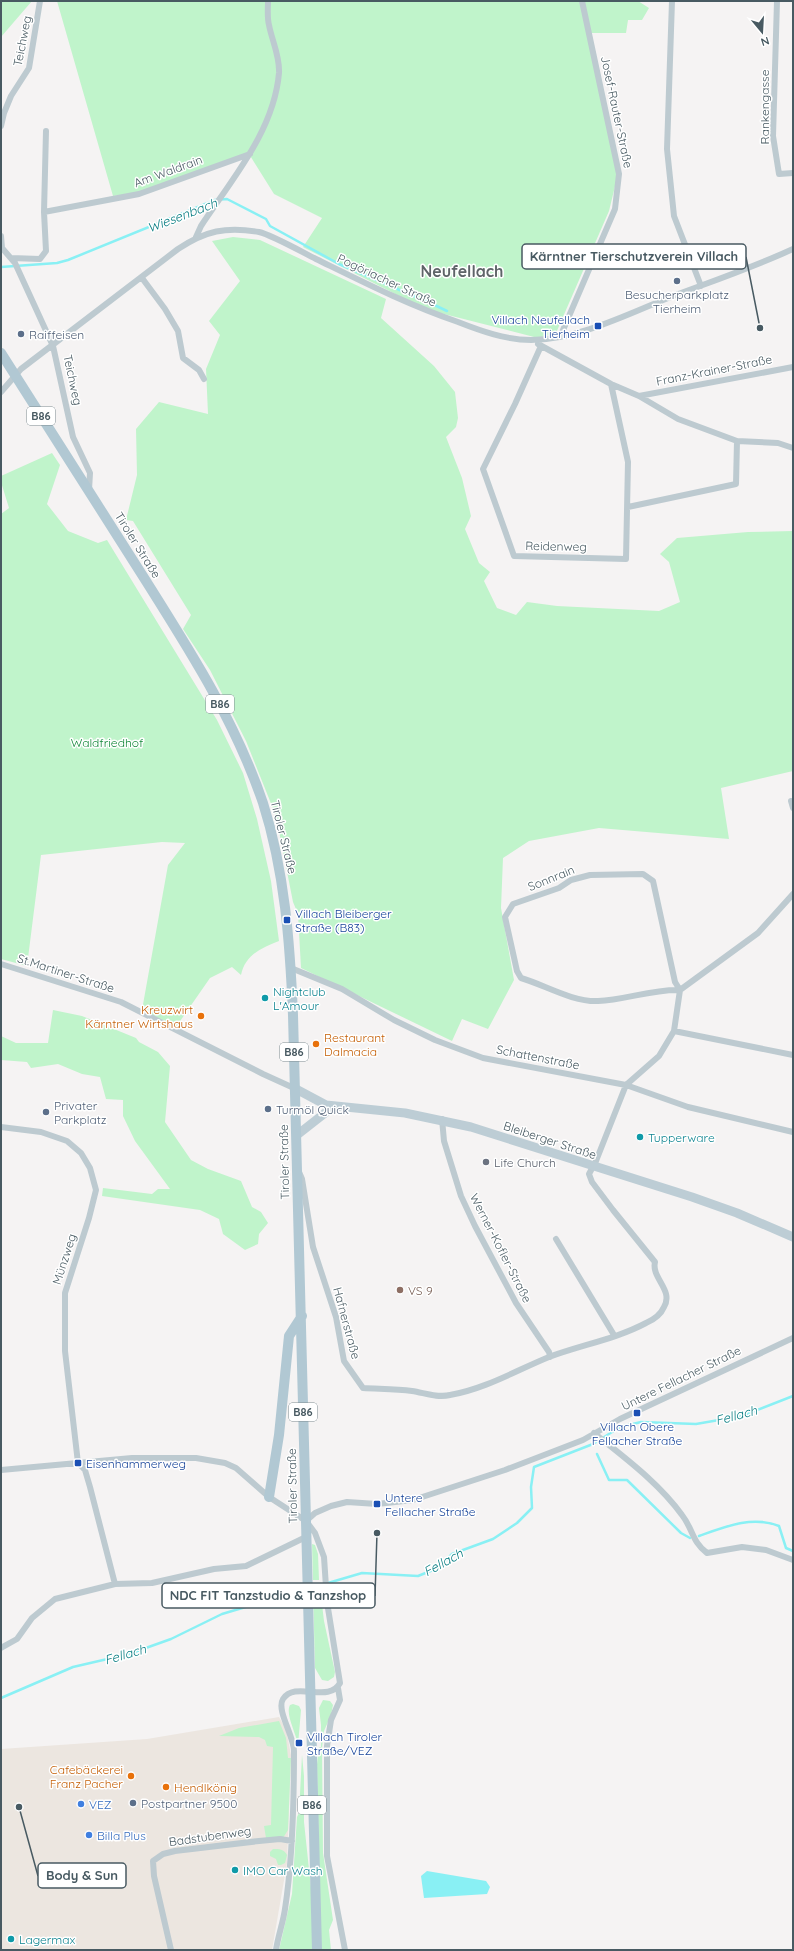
<svg xmlns="http://www.w3.org/2000/svg" width="794" height="1951" font-family="Quicksand,sans-serif">
  <style>
    .commercial { fill: #ece6e0 }
    .green { fill: #c0f4cb }
    .water { fill: #89f0f4 }
    .lines { fill: none; stroke-linecap: round; stroke-linejoin: round }
    .stream { stroke: #89f0f4; stroke-width: 2.5 }
    .minor { stroke: #bdcad0; stroke-width: 6 }
    .secondary { stroke: #bdcdd5; stroke-width: 9 }
    .primary { stroke: #b1c8d3; stroke-width: 10 }
    .service-dot { fill: #5c6f8a; stroke: #fff; stroke-width: 1.5 }
    .transit-dot { fill: #1a4fb4; stroke: #fff; stroke-width: 1.5 }
    .culture-dot { fill: #0f9aa8; stroke: #fff; stroke-width: 1.5 }
    .food-dot { fill: #e8710a; stroke: #fff; stroke-width: 1.5 }
    .worship-dot { fill: #6b7280; stroke: #fff; stroke-width: 1.5 }
    .education-dot { fill: #8d6e63; stroke: #fff; stroke-width: 1.5 }
    .shop-dot { fill: #3f7fe0; stroke: #fff; stroke-width: 1.5 }
    .labels { text-anchor: middle; dominant-baseline: central; stroke-width: 3; stroke-linejoin: round; paint-order: stroke }
    .shield { fill: #fff; stroke: #7f8c91; stroke-width: 1 }
    .shield-label { font-size: 11px; font-weight: bold; fill: #485a62 }
    .street-label { font-size: 12px; fill: #485a62; stroke: #fff }
    .service-label { font-size: 12px; fill: #4e5e75; stroke: #fff; text-anchor: start }
    .transit-label { font-size: 12px; fill: #164399; stroke: #fff; text-anchor: start }
    .park-label { font-size: 12px; fill: #108737; stroke: #fff }
    .culture-label { font-size: 12px; fill: #0d838f; stroke: #fff; text-anchor: start }
    .food-label { font-size: 12px; fill: #c56008; stroke: #fff; text-anchor: end }
    .worship-label { font-size: 12px; fill: #5b616d; stroke: #fff; text-anchor: start }
    .education-label { font-size: 12px; fill: #785e54; stroke: #fff; text-anchor: start }
    .shop-label { font-size: 12px; fill: #366cbe; stroke: #fff; text-anchor: start }
    .water-label { font-size: 13px; font-style: italic; fill: #067c81; stroke: #fff }
    .district-label { font-size: 16px; font-weight: bold; fill: #5e6468; stroke: #fff }
    .leader { fill: none; stroke: #485a62; stroke-width: 1.5 }
    .callout-dot { fill: #485a62; stroke: #fff; stroke-width: 1.5 }
    .callout { fill: #fff; stroke: #485a62; stroke-width: 1.5 }
    .callout-label { font-size: 13px; text-anchor: middle; font-weight: bold; fill: #485a62 }
  </style>
  <rect width="100%" height="100%" fill="#f5f3f3"/>
  <path class="commercial" d="M279,1717l7,12 5,26 -4,108 -15,87h-271v-201l146,-10z"/>
  <path class="green" d="M1,1h31l-31,36z
    M57,1h581l11,7 -7,12h-14l-2,13h-39l31,141 -9,37 -53,122 -18,5 -98,-25 -27,-10 -110,-56 19,-29 -48,-24 -25,-40 -110,39 -26,3z
    M233,237l27,3 126,59 -5,19 53,48 21,26 3,26 -2,9 -10,10 16,41 9,38 -6,13 14,34 11,9 -6,9 13,27 19,7 11,-13 30,4 102,5 21,-9 -11,-40 -9,-8 17,-16 71,-6 45,-1v240l-72,17 8,51 -130,-11 -70,13 -26,17 -2,50 13,72 -26,49 -26,-10 -10,22 -151,-73 -3,-54 -5,-12 -17,-86 -30,-75 -36,-71 -27,-41 8,-14 -58,-94 -7,-1 11,-45 -1,-46 23,-27 49,12 -2,-45 14,-34 -11,-14 31,-40 -28,-40z
    M52,453l8,12 -13,39 21,27 30,12 9,-3 110,180 26,53 14,46 14,62 8,60c-18,7 -34,14 -38,34l-9,-8 -22,11 -34,49 -34,-17 26,-145 17,-22 -23,-1 -121,13 -14,111 -26,-7v-445l8,-6 -8,-26v-6z
    M53,1010l29,6 54,22 3,4 19,10 12,14 -5,56 26,38 17,9 33,12 11,26 9,5 7,11 -9,11 -1,10 -13,6 -22,-16 -4,-15 -19,-9 -98,-14 1,-8 49,6 6,-5h12l-35,-48 -12,-25v-16l-17,-1 -6,-22 -18,-3 -24,-10 -27,4 -4,-6 -26,-2v-24l15,7h32z
    M312,1544l3,1 3,9 1,26h-6z
    M320,1588l4,33 11,51 -1,5 -6,4 -6,-1 -7,-12 -2,-78z
    M323,1700l7,1 3,4 -2,10 -7,16 -2,17 1,105 10,67 -4,10 2,20h-10l-4,-186 2,-17h2v-22l-2,-17z
    M293,1704l6,2 2,4 -3,35c-2,-12 -13,-31 -8,-40z
    M279,1721l7,17 2,20h3l-3,72 -5,8h-17l-2,-12 7,-1 2,-78 -6,-1 -2,-6 -6,-3 -40,-1 20,-8z
    M302,1755l2,21v46l7,66 2,62h-34l13,-56 5,-77 2,-4z
    M273,1849c6,0 11,0 14,6l-2,8 -4,2h-3l-2,-6 -6,-3v-4z"/>
  <path class="water" d="M427,1871l59,10 4,6 -3,7 -63,4 -3,-22z"/>
  <g class="lines">
    <path class="stream" d="M1,267l56,-4 11,-3 147,-60 12,-1 39,20 4,7 69,38 77,33
      M424,300l23,11
      M597,1454l12,26h18l54,53 9,5
      M699,1536c25,-9 53,-21 80,-10l7,22 7,3
      M311,1588l51,-15 56,3 20,-8 14,-14 41,-15 24,-16 15,-15 -1,-21 3,-20 59,-23 27,-17 21,-5 55,2 46,-8 51,-20
      M1,1698l72,-31 56,-13 42,-15 51,-25 84,-25"/>
    <path class="minor" d="M672,1l-5,148 7,67 27,70
      M777,1l-4,135 6,38 14,-1
      M1,126l3,-13 7,-17 18,-28 11,-67
      M44,212l2,-81
      M1,236l1,12 13,15 38,83 20,91 17,36 -1,17
      M196,237l5,-11c31,-47 73,-95 78,-153 1,-17 -7,-32 -10,-48 -2,-7 -1,-16 -1,-24
      M11,258l29,1 6,-8 -2,-39 95,-18 111,-40
      M142,278l23,31 13,22 5,27 16,12 5,9
      M560,337l55,-128 4,-35 -37,-173
      M538,344l73,40 28,12 39,23 59,22 41,2 15,5
      M541,346l-26,58 -32,65 31,87 112,3 2,-97 -17,-78
      M1,392l20,-23 157,-120c27,-18 48,-23 81,-17 13,3 43,20 57,27 47,23 92,46 142,63 23,9 48,18 73,18 47,0 99,-27 142,-44 40,-15 81,-29 120,-47
      M639,396l154,-29
      M628,507l108,-23 1,-43
      M791,801l2,7
      M643,874l10,7 22,101 5,8c-28,-1 -55,10 -82,11 -26,1 -53,-16 -77,-23l-4,-7 -12,-54 8,-13 46,-16 12,-8 19,-5z
      M1,964l120,38 142,72 33,15
      M291,968l51,21 52,31 41,20 48,18 143,27 62,22 105,25
      M674,1031l119,24
      M442,1119l2,22 17,55 14,30 41,77 33,49 1,5
      M1,1127l40,5 26,9 14,12 9,15 6,22 -7,28 -24,75v58l13,112
      M299,1172l3,7 11,68 23,70 8,44 19,27c16,1 33,1 49,3 13,2 25,7 38,4 35,-6 67,-25 99,-38 32,-12 67,-18 97,-34 7,-3 15,-9 18,-16 10,-17 -13,-29 -9,-45l-42,-52 -21,-28 -3,-8 7,-13 30,-76 33,-29 15,-25 6,-41 78,-57 35,-39
      M556,1239l58,96
      M594,1433c31,25 65,50 88,82 11,14 10,27 25,38l35,-6 24,3 27,10
      M78,1463l7,7 5,17 25,97
      M1,1470l131,-12h64l29,5 11,5 33,29 37,24 9,12 9,24 3,45 13,81c-11,21 -45,-3 -57,16 -7,11 11,37 11,52 0,52 -1,106 -9,158 -2,14 -7,27 -9,41
      M306,1521l9,-8 16,-7 16,-4 30,2 36,-4 92,-30 78,-30 37,-21 173,-81
      M1,1648l16,-9 15,-21 23,-19 60,-15 37,-1 62,-14 32,-3 62,-30
      M338,1688l2,12 -9,20 -4,26v110l18,94
      M171,1950l-17,-74 -1,-15 10,-7 12,-3 84,-10 21,-2 12,2"/>
    <path class="secondary" d="M296,1089l30,16 79,8 66,14 221,70 45,16 56,24
      M297,1135l37,-29"/>
    <path class="primary" d="M1,353c48,76 97,152 145,228 46,73 89,140 117,222 22,69 27,141 30,212l24,935
      M269,1497l10,-62 10,-99 13,-20"/>
  </g>
  <g class="service-dot">
    <circle cx="677" cy="281" r="4"/>
    <circle cx="21" cy="334" r="4"/>
    <circle cx="268" cy="1109" r="4"/>
    <circle cx="46" cy="1112" r="4"/>
    <circle cx="133" cy="1803" r="4"/>
  </g>
  <g class="transit-dot">
    <rect x="594" y="322" width="8" height="8" rx="2"/>
    <rect x="283" y="916" width="8" height="8" rx="2"/>
    <rect x="633" y="1409" width="8" height="8" rx="2"/>
    <rect x="74" y="1459" width="8" height="8" rx="2"/>
    <rect x="373" y="1500" width="8" height="8" rx="2"/>
    <rect x="295" y="1739" width="8" height="8" rx="2"/>
  </g>
  <g class="culture-dot">
    <circle cx="265" cy="998" r="4"/>
    <circle cx="640" cy="1137" r="4"/>
    <circle cx="235" cy="1870" r="4"/>
    <circle cx="11" cy="1939" r="4"/>
  </g>
  <g class="food-dot">
    <circle cx="201" cy="1016" r="4"/>
    <circle cx="316" cy="1044" r="4"/>
    <circle cx="131" cy="1776" r="4"/>
    <circle cx="166" cy="1787" r="4"/>
  </g>
  <circle class="worship-dot" cx="486" cy="1162" r="4"/>
  <circle class="education-dot" cx="400" cy="1290" r="4"/>
  <g class="shop-dot">
    <circle cx="81" cy="1804" r="4"/>
    <circle cx="89" cy="1835" r="4"/>
  </g>
  <g class="labels">
    <g class="shield">
      <rect x="27" y="407" width="28" height="18" rx="3"/>
      <rect x="206" y="695" width="28" height="18" rx="3"/>
      <rect x="280" y="1043" width="28" height="18" rx="3"/>
      <rect x="289" y="1403" width="28" height="18" rx="3"/>
      <rect x="298" y="1796" width="28" height="18" rx="3"/>
    </g>
    <g class="shield-label">
      <text x="41" y="416">B86</text>
      <text x="220" y="704">B86</text>
      <text x="294" y="1052">B86</text>
      <text x="303" y="1412">B86</text>
      <text x="312" y="1805">B86</text>
    </g>
    <g class="street-label">
      <text transform="translate(22 41) rotate(-79)">Teichweg</text>
      <text transform="translate(764 107) rotate(-90)">Rankengasse</text>
      <text transform="translate(617 112) rotate(78)">Josef-Rauter-Straße</text>
      <text transform="translate(168 171) rotate(-20)">Am Waldrain</text>
      <text transform="translate(387 280) rotate(25)">Pogöriacher Straße</text>
      <text transform="translate(714 370) rotate(-11)">Franz-Krainer-Straße</text>
      <text transform="translate(73 380) rotate(78)">Teichweg</text>
      <text transform="translate(138 545) rotate(58)">Tiroler Straße</text>
      <text transform="translate(556 546) rotate(1)">Reidenweg</text>
      <text transform="translate(284 837) rotate(76)">Tiroler Straße</text>
      <text transform="translate(551 878) rotate(-22)">Sonnrain</text>
      <text transform="translate(66 973) rotate(18)">St.Martiner-Straße</text>
      <text transform="translate(538 1057) rotate(11)">Schattenstraße</text>
      <text transform="translate(550 1140) rotate(18)">Bleiberger Straße</text>
      <text transform="translate(284 1162) rotate(-91)">Tiroler Straße</text>
      <text transform="translate(501 1248) rotate(63)">Werner-Kofler-Straße</text>
      <text transform="translate(64 1259) rotate(-72)">Münzweg</text>
      <text transform="translate(347 1323) rotate(75)">Hafnerstraße</text>
      <text transform="translate(681 1378) rotate(-26)">Untere Fellacher Straße</text>
      <text transform="translate(292 1486) rotate(-91)">Tiroler Straße</text>
      <text transform="translate(210 1836) rotate(-8)">Badstubenweg</text>
    </g>
    <g class="service-label">
      <text x="677" y="294" text-anchor="middle">Besucherparkplatz<tspan x="677" dy="14">Tierheim</tspan></text>
      <text x="29" y="334">Raiffeisen</text>
      <text x="54" y="1105">Privater<tspan x="54" dy="14">Parkplatz</tspan></text>
      <text x="276" y="1109">Turmöl Quick</text>
      <text x="141" y="1803">Postpartner 9500</text>
    </g>
    <g class="transit-label">
      <text x="590" y="319" text-anchor="end">Villach Neufellach<tspan x="590" dy="14">Tierheim</tspan></text>
      <text x="295" y="913">Villach Bleiberger<tspan x="295" dy="14">Straße (B83)</tspan></text>
      <text x="637" y="1426" text-anchor="middle">Villach Obere<tspan x="637" dy="14">Fellacher Straße</tspan></text>
      <text x="86" y="1463">Eisenhammerweg</text>
      <text x="385" y="1497">Untere<tspan x="385" dy="14">Fellacher Straße</tspan></text>
      <text x="307" y="1736">Villach Tiroler<tspan x="307" dy="14">Straße/VEZ</tspan></text>
    </g>
    <g class="park-label">
      <text x="107" y="742">Waldfriedhof</text>
    </g>
    <g class="culture-label">
      <text x="273" y="991">Nightclub<tspan x="273" dy="14">L'Amour</tspan></text>
      <text x="648" y="1137">Tupperware</text>
      <text x="243" y="1870">IMO Car Wash</text>
      <text x="19" y="1939">Lagermax</text>
    </g>
    <g class="food-label">
      <text x="193" y="1009">Kreuzwirt<tspan x="193" dy="14">Kärntner Wirtshaus</tspan></text>
      <text x="324" y="1037" text-anchor="start">Restaurant<tspan x="324" dy="14">Dalmacia</tspan></text>
      <text x="123" y="1769">Cafebäckerei<tspan x="123" dy="14">Franz Pacher</tspan></text>
      <text x="174" y="1787" text-anchor="start">Hendlkönig</text>
    </g>
    <g class="worship-label">
      <text x="494" y="1162">Life Church</text>
    </g>
    <g class="education-label">
      <text x="408" y="1290">VS 9</text>
    </g>
    <g class="shop-label">
      <text x="89" y="1804">VEZ</text>
      <text x="97" y="1835">Billa Plus</text>
    </g>
    <g class="water-label">
      <text transform="translate(182 215) rotate(-21)">Wiesenbach</text>
      <text transform="translate(736 1415) rotate(-15)">Fellach</text>
      <text transform="translate(443 1562) rotate(-29)">Fellach</text>
      <text transform="translate(125 1654) rotate(-16)">Fellach</text>
    </g>
    <g class="district-label">
      <text x="462" y="271">Neufellach</text>
    </g>
  </g>
  <path class="leader" d="M760 328L746 257M377 1533L375 1596M19 1807L38 1876"/>
  <g class="callout-dot">
    <circle cx="760" cy="328" r="4"/>
    <circle cx="377" cy="1533" r="4"/>
    <circle cx="19" cy="1807" r="4"/>
  </g>
  <g class="callout">
    <rect x="522" y="244" width="224" height="25" rx="4"/>
    <rect x="162" y="1583" width="213" height="25" rx="4"/>
    <rect x="38" y="1863" width="88" height="25" rx="4"/>
  </g>
  <g class="callout-label">
    <text x="634" y="261">Kärntner Tierschutzverein Villach</text>
    <text x="268" y="1600">NDC FIT Tanzstudio &amp; Tanzshop</text>
    <text x="82" y="1880">Body &amp; Sun</text>
  </g>
  <rect width="794" height="1951" fill="none" stroke="#485a62" stroke-width="4"/>
  <g transform="translate(762 32) rotate(162)" stroke="#ffffff" stroke-width="3" paint-order="stroke">
  <path d="M0-3L7 15L0 10L-7 15Z" fill="#485a62"/>
  <text y="-6" font-size="11" font-weight="bold" text-anchor="middle" fill="#485a62">N</text>
  </g>
</svg>
